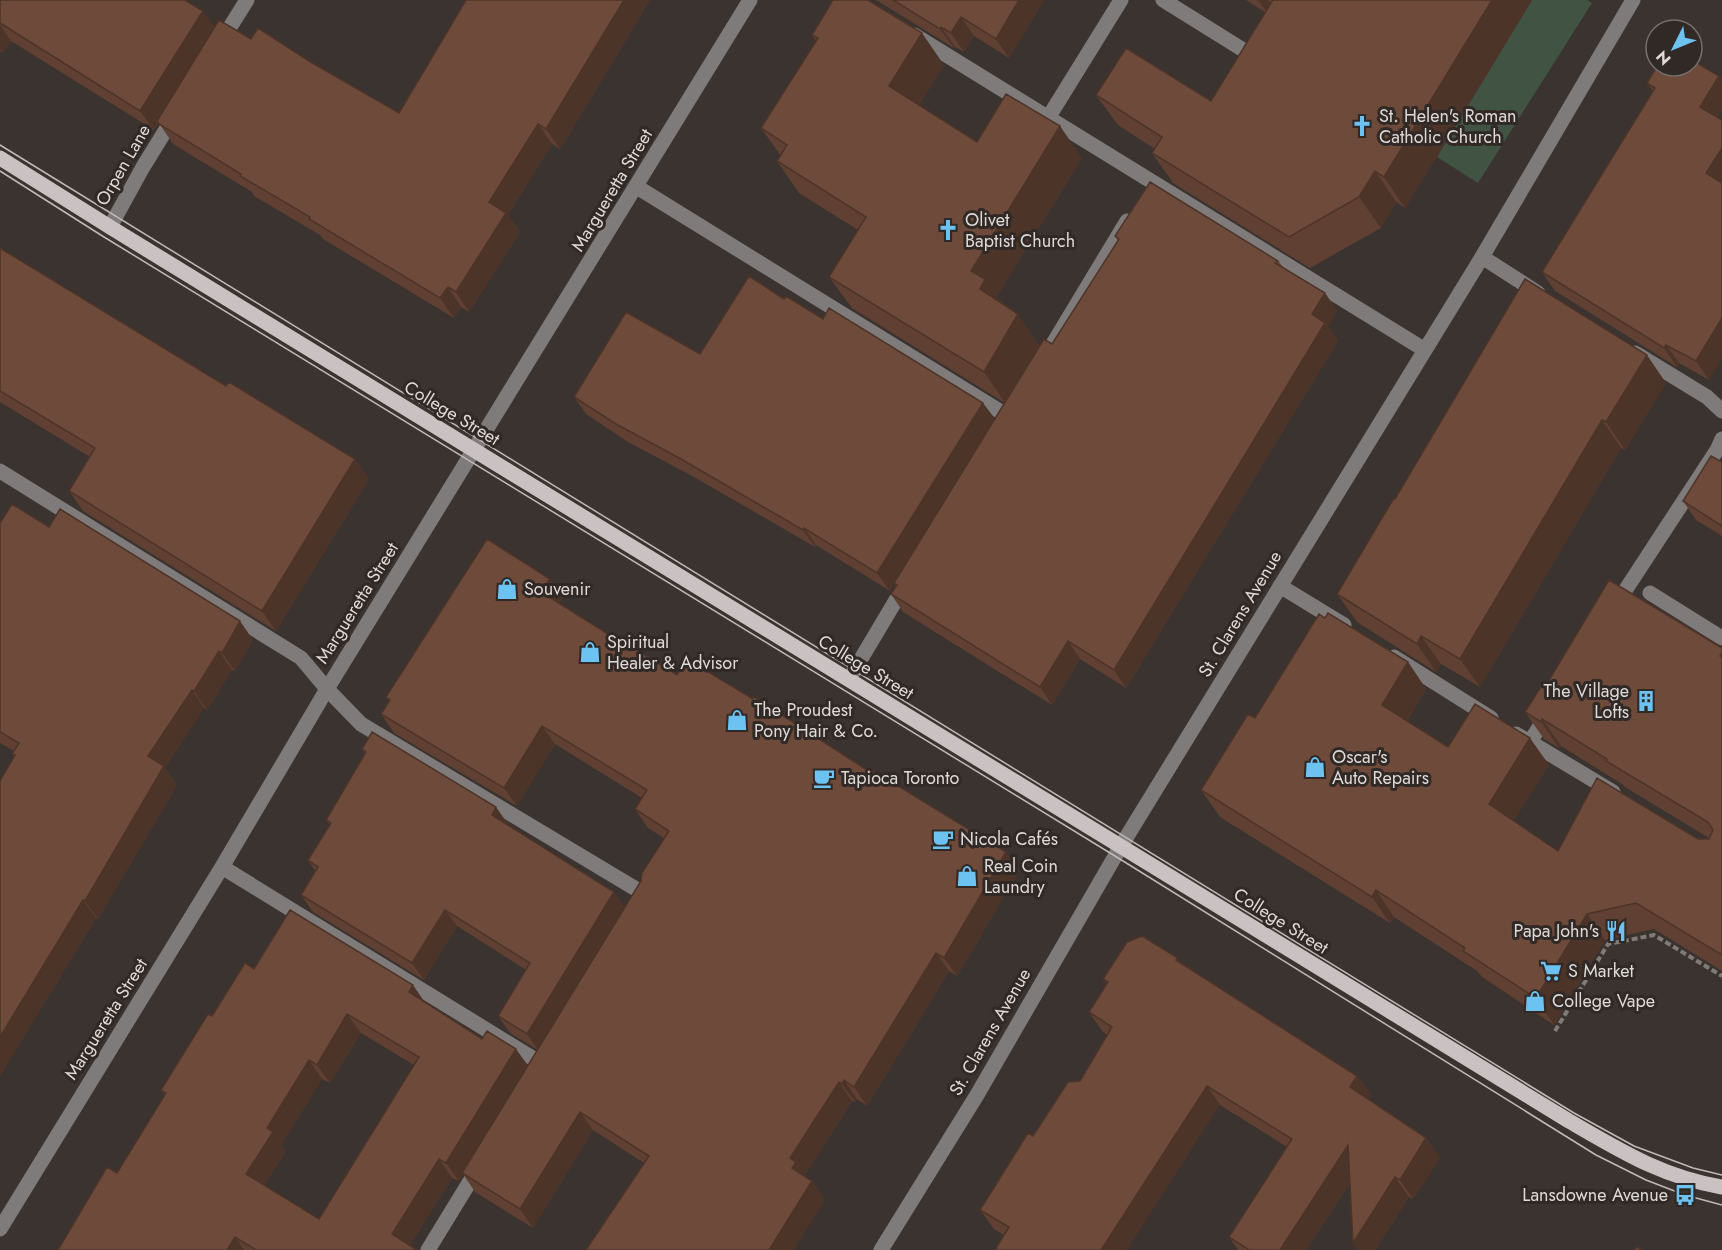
<svg xmlns="http://www.w3.org/2000/svg" width="1722" height="1250" font-family="Jost,sans-serif">
  <style>
    .green { fill: #415342 }
    .lines { fill: none; stroke-linecap: round; stroke-linejoin: round }
    .path { stroke: #817b78; stroke-width: 4; stroke-dasharray: 6 3; stroke-linecap: butt }
    .minor { stroke: #7f7b7b; stroke-width: 15 }
    .major { stroke: #c9c1c2; stroke-width: 15 }
    .tram { stroke: #bfbab7; stroke-width: 1.5 }
    .wall { fill: #5f4032; fill-rule: evenodd }
    .shaded-wall { fill: #4d3429 }
    .building { fill: #6e4a3a; stroke: #4d3429; stroke-width: 1.5; fill-rule: evenodd }
    .labels { text-anchor: middle; dominant-baseline: central; stroke-width: 6; stroke-linejoin: round; paint-order: stroke }
    .poi-label { font-size: 18px; fill: #dfdad8; stroke: #302926; text-anchor: start }
    .street-label { font-size: 18px; fill: #dfdad8; stroke: #302926 }
  </style>
  <rect width="100%" height="100%" fill="#3a3330"/>
  <path class="green" d="M1532,0h55l5,3 -114,180 -41,-26z"/>
  <g class="lines">
    <path class="path" d="M1555,1031l53,-87 46,-9 68,41"/>
    <path class="minor" d="M1163,0l90,56
      M914,35l511,315
      M220,43l27,-43
      M1048,118l73,-118
      M637,187l372,230
      M110,227l33,-60 32,-52
      M1482,257l56,36
      M1051,347l76,-126
      M1635,353l72,44 15,14
      M0,471l301,187 26,31 34,35 285,171 -4,7
      M1280,586l64,39
      M1650,593l72,45
      M1615,606l102,-156 5,-11
      M1394,657l97,61
      M849,679l56,-94
      M1516,734l14,8 18,-29
      M1530,742l83,50
      M222,867l320,197
      M0,1229l222,-362 105,-178 423,-689
      M428,1250l52,-85
      M881,1250l96,-155 144,-249 361,-589 151,-257"/>
    <path class="major" d="M0,158l110,69 1459,894c52,30 93,56 153,66"/>
    <path class="tram" d="M0,145l1574,968 60,33 59,22 29,7
      M0,171l104,66 1011,619 481,299 50,25 39,15 37,10"/>
  </g>
  <path class="wall" d="M0,0l215,28 36,11 58,22 90,52 67,-113h184l-90,149 -8,-5 -44,71 12,17 -51,80 -8,-5 -7,11 -131,-79 -3,-4 -66,-39 -2,-4 -79,-48 -14,-21 -5,7 -143,-89 -8,12 -3,-2z
    M876,0h168l-35,58 -35,-22 -10,16 -9,-5 -1,1z
    M1246,0h286l-127,208 -9,-6 -15,26 -71,40 -137,-85 -21,-30 3,-4 -37,-24 -22,-30 115,6 54,-89z
    M812,35l132,30 -25,40 58,37 105,16 -85,138 6,8 37,42 12,-2 66,-103 -3,-5 163,25 5,6 42,26 12,18 -9,15 10,15 -212,347 -46,-29 -28,46 -149,-93 -12,-18 5,-8 -2,-3 -4,8 -74,-46 -1,2 -121,-70 -66,-35 -42,-28 -12,-17 126,-43 84,-55 39,20 172,100 10,-16 -153,-95 -23,-31 29,-47 -59,-37 -22,-32 4,-5 -20,-28 55,-87z
    M1719,76l3,4v30l-5,7 -8,263 -30,-17 -2,4 -122,-76 -13,-19 111,-181 -6,-8z
    M0,248l226,138 129,73 14,20 -93,152 -193,-120 -14,-20 21,-34 -90,-55z
    M1666,383l-41,67 -4,-2 -141,239 -39,-23 -5,8 -79,-50 -20,-28 58,-95z
    M1722,462v74l-26,-16 -13,-19z
    M0,523l49,4 204,113 -18,31 -3,-1 -25,40 -3,-2 -39,60 12,17 -79,134 -2,-1 -96,158v-295l14,-24 -2,-3 2,-3 -14,-8z
    M550,579l13,18 -4,6 52,33 66,39 342,196 -62,105 -8,-5 -82,135 -10,-7 -2,3 -3,-1 -47,74 1,2 6,4 13,19 -181,-37 -51,-33 -60,98 -58,-36 -12,-18 -4,7 -7,-3 -42,67 7,5h-359l59,-77 48,-78 -4,-5 51,-74 42,-47 170,33 58,37 46,27 10,-16 -28,-17 -12,-17 28,-46 -69,-44 -33,54 -111,-68 -12,-17 14,-24 -7,-11 22,-35 -4,-5 39,-66 -3,-5 146,75v1l117,83 16,-27 23,-43 -16,-10 -13,-19 7,-11 -87,-54 -38,62 -123,-73 -13,-19 8,-12 -3,-5zM361,1033l53,32 -95,154 -55,-34 22,-34 -5,-6 41,-66 8,4z
    M1722,648v323l-68,-42 -49,11 -51,85 -72,-48 -5,-6 -83,-54 -4,6 -170,-106 -19,-27 54,-72 153,-56 18,27 -19,32 41,26 101,18 -36,56 45,30 151,-12v-1l-84,-51 -3,-3 -61,-38 -2,2 -15,-9 -19,-27 20,-25z
    M1182,963l175,113 14,19 -3,4 58,39 14,20 -27,41 -4,-2 -34,53h-17l-5,-7 -3,-60 -44,67h-68l-9,-13 58,-90 -67,-42 -216,130 -10,-6 -14,-19 53,-74 47,-55 27,-46 -4,-3 -14,-20 18,-28 -4,-5z"/>
  <path class="shaded-wall" d="M624,0h26l-90,149 -14,-20z
    M1019,0h25l-35,58 -13,-19z
    M1258,0h10l5,7 -5,7z
    M1492,0h40l-127,208 -21,-31z
    M203,11l14,19 -63,100 -14,-19z
    M961,17l13,19 -10,16 -13,-19z
    M0,25l11,16 -8,12 -3,-4z
    M941,27l14,20 -1,1 -14,-19z
    M922,33l22,32 -33,53 -22,-32z
    M1719,76l3,4v30l-9,15 -13,-18z
    M538,124l14,20 -44,71 12,17 -51,80 -13,-20 33,-90z
    M1060,126l22,32 -85,138 10,15 -27,-22 -9,-18z
    M1722,148v40l-16,-15z
    M1375,171l21,31 -15,26 -22,-31z
    M448,287l13,20 -7,11 -14,-20z
    M1325,293l12,18 -9,15 10,15 -212,347 -12,-18 198,-356z
    M1018,314l22,32 -34,58 -22,-32z
    M1722,318v40l-13,22 -13,-19z
    M1666,345l13,18 -2,4 -13,-19z
    M1647,355l19,28 -41,67 -19,-28z
    M983,403l13,17 -106,171 -13,-18z
    M1602,420l19,28 -141,239 -20,-28z
    M355,459l14,20 -93,152 -14,-20z
    M804,528l12,17 -1,2 -12,-17z
    M550,579l13,18 -9,14 -13,-19z
    M240,621l13,19 -18,31 -13,-18z
    M1421,636l20,28 -5,8 -19,-28z
    M1068,641l12,18 -28,46 -12,-18z
    M219,651l13,19 -25,40 -13,-19z
    M1408,662l18,27 -26,43 -18,-27z
    M192,690l12,18 -39,60 12,17 -79,134 -13,-18 63,-145z
    M1542,719l19,27 -2,2 -18,-26z
    M542,726l13,18 -38,62 -13,-18z
    M1530,738l19,27 -42,65 -18,-26z
    M496,807l12,17 -4,8 -12,-17z
    M1006,852l13,19 -62,105 -13,-18z
    M1376,890l18,27 -4,6 -18,-26z
    M614,892l12,17 -87,142 -12,-17z
    M83,900l13,18 -96,158v-39z
    M445,910l12,16 -33,54 -12,-17z
    M1587,914l18,26 -51,85 -18,-27z
    M936,953l13,18 -82,135 -13,-19z
    M413,985l13,19 -17,-12z
    M347,1014l14,19 -31,50 -13,-18z
    M516,1049l13,18 -70,114 -13,-18z
    M309,1060l13,19 -41,66 5,6 -27,42 -13,-19 21,-46z
    M1357,1076l14,19 -7,12 -14,-20z
    M844,1080l13,19 -2,3 -13,-18z
    M839,1082l13,19 -47,74 4,6 -17,-13 -2,-10z
    M1207,1086l13,19 -93,145h-26z
    M580,1112l13,18 -60,98 -13,-19z
    M1426,1138l14,20 -27,41 -13,-19z
    M1348,1145l14,19 -56,86h-26z
    M439,1159l13,19 -45,72 -15,-16z
    M1395,1177l14,20 -34,53h-17l-5,-7z
    M812,1181l13,19 -31,50h-25z
    M235,1237l9,13h-17z"/>
  <path class="building" d="M0,0h185l18,11 -63,100 -140,-88z
    M466,0h158l-78,129 -8,-5 -49,78 17,11 -50,79 -8,-5 -8,11 -131,-79 1,-2 -70,-41 1,-2 -82,-50 -2,-3 62,-101 32,19 7,-11 51,33 90,52z
    M833,0h35l54,33 -33,53 88,56 29,-48 54,32 -89,145 14,8 -5,10 38,25 -34,58 -155,-95 37,-60 -89,-56 10,-16 -26,-17 57,-90 -6,-3z
    M893,0h126l-23,39 -35,-22 -10,16 -10,-6 -1,2z
    M1273,0h219l-108,177 -9,-6 -16,26 -70,40 -137,-84 10,-16 -66,-42 30,-47 85,53z
    M1692,60l27,16 -19,31 22,13v28l-16,25 16,10v135l-26,43 -30,-16 -2,3 -122,-76 113,-184 -8,-5 10,-17h35z
    M1150,182l128,79 -3,2 50,30 -13,21 13,9 -211,347 -46,-29 -28,46 -149,-93 6,-9 -3,-2 150,-244 8,5 67,-105 -4,-3z
    M0,248l226,138 3,-4 126,77 -93,152 -193,-120 26,-43 -95,-57z
    M749,276l35,23 2,-3 37,23 6,-11 154,95 -106,170 -73,-45 -1,2 -122,-71 -65,-35 -42,-27 52,-85 74,42z
    M1525,279l122,76 -41,67 -4,-2 -142,239 -39,-23 -4,8 -80,-50 57,-96 1,1z
    M1711,456l11,6v64l-39,-25z
    M12,504l37,23 11,-18 180,112 -18,32 -3,-2 -25,40 -2,-1 -44,66 16,10 -79,135 -2,-1 -83,137v-256l15,-26 -3,-1 7,-11 -19,-11v-209z
    M487,539l63,40 -9,13 70,44 1,-2 65,41 10,-16 66,40 1,-2 113,73 2,-2 137,84 -62,106 -8,-5 -82,134 -10,-7 -2,4 -3,-2 -49,76 6,4 -4,6 20,13 -43,69h-183l63,-94 -69,-44 -60,97 -58,-36 179,-292 1,-8 27,-42 -34,-22 12,-19 -105,-64 -38,62 -123,-74 9,-14 -4,-3z
    M1609,580l113,68v5l-2,3 2,1v298l-86,-52 -49,11 -51,84 -73,-47 2,-3 -89,-58 -4,7 -171,-107 47,-76 7,4 64,-104 6,4 3,-5 80,49 -26,43 66,42 27,-43 55,34 -41,66 69,47 39,-73 101,61h11l4,-9 -5,-8 -102,-61 1,-2 -65,-40 -1,3 -16,-10 17,-27 3,2z
    M372,732l124,75 -4,8 122,77 -87,142 -29,-18 32,-53 -85,-53 -33,53 -111,-68 17,-28 -10,-7 23,-37 -5,-3 40,-68 -4,-3z
    M290,910l123,75 -4,7 73,47 5,-8 29,18 -70,114 -7,-4 -47,75 25,16h-161l-21,-13 -8,13h-169l49,-83 10,6 49,-80 -5,-3 47,-76 4,2 33,-53 9,6zM347,1014l72,43 -100,162 -73,-45 27,-42 -6,-4 42,-68 8,5z
    M1142,936l36,22 -2,2 181,116 -7,11 76,51 -26,42 -5,-3 -42,66 -5,-98 -68,105h-31l-20,-13 63,-98 -85,-53 -106,164h-106l14,-23 -29,-17 48,-77 5,3 35,-54 12,-1 32,-54 -23,-15 19,-30 -5,-3 24,-37z
    M1637,1246l4,4h-7z"/>
  <defs>
    <symbol id="church-bare" viewBox="-9 -9 18 18"><path d="M-1.2-6h2.4v3.5h3.3v2.4h-3.3V6h-2.4V-.1h-3.3v-2.4h3.3Z" fill="#6cc3f2" stroke="#302926" stroke-width="2.5" paint-order="stroke"/></symbol>
    <symbol id="shop-bare" viewBox="-9 -9 18 18"><path d="M-5-2.5h2.3a2.7 3.5 0 0 1 5.4 0H5L5.5 6h-11ZM-1.5-2.5h3a1.5 2.3 0 0 0-3 0Z" fill="#6cc3f2" stroke="#302926" stroke-width="2.5" paint-order="stroke"/></symbol>
    <symbol id="building-bare" viewBox="-9 -9 18 18"><path d="M-4-6H4V6H1V3H-1V6H-4ZM-2.5-4.3h1.7v1.8h-1.7ZM.8-4.3h1.7v1.8H.8ZM-2.5-1h1.7V.8h-1.7ZM.8-1h1.7V.8H.8Z" fill="#6cc3f2" stroke="#302926" stroke-width="2.5" paint-order="stroke"/></symbol>
    <symbol id="cafe-bare" viewBox="-9 -9 18 18"><path d="M-5.5-4.5H6V0H3Q3 3.5 0 3.5H-2.5Q-5.5 3.5-5.5 0ZM3-3.2v2h1.7v-2ZM-6 4.5H4V6H-6Z" fill="#6cc3f2" stroke="#302926" stroke-width="2.5" paint-order="stroke"/></symbol>
    <symbol id="restaurant-bare" viewBox="-9 -9 18 18"><path d="M-5-6h1v4h1v-4h1v4h1v-4h1v5L-1.5 .5V6h-2V.5L-5-1ZM5-6V6H3V1.5H1.5Q1.5-4 5-6Z" fill="#6cc3f2" stroke="#302926" stroke-width="2.5" paint-order="stroke"/></symbol>
    <symbol id="supermarket-bare" viewBox="-9 -9 18 18"><path d="M-6-5.5h2.5l.6 2H6L4.5 2H-2.5L-4.4-4H-6ZM-1.5 3.2a1.3 1.3 0 1 0 .1 0ZM3 3.2a1.3 1.3 0 1 0 .1 0Z" fill="#6cc3f2" stroke="#302926" stroke-width="2.5" paint-order="stroke"/></symbol>
    <symbol id="bus-bare" viewBox="-9 -9 18 18"><path d="M-5-6H5V4H4V6H2V4H-2V6H-4V4H-5ZM-3.5-4V0h7V-4ZM-3.5 1.2v1.5H-2V1.2ZM2 1.2v1.5H3.5V1.2Z" fill="#6cc3f2" stroke="#302926" stroke-width="2.5" paint-order="stroke"/></symbol>
  </defs>
  <g fill-rule="evenodd">
    <use href="#church-bare" x="1347" y="111" width="30" height="30"/>
    <use href="#church-bare" x="933" y="215" width="30" height="30"/>
    <use href="#shop-bare" x="492" y="574" width="30" height="30"/>
    <use href="#shop-bare" x="575" y="637" width="30" height="30"/>
    <use href="#building-bare" x="1631" y="686" width="30" height="30"/>
    <use href="#shop-bare" x="722" y="705" width="30" height="30"/>
    <use href="#shop-bare" x="1300" y="752" width="30" height="30"/>
    <use href="#cafe-bare" x="809" y="763" width="30" height="30"/>
    <use href="#cafe-bare" x="928" y="824" width="30" height="30"/>
    <use href="#shop-bare" x="952" y="861" width="30" height="30"/>
    <use href="#restaurant-bare" x="1601" y="916" width="30" height="30"/>
    <use href="#supermarket-bare" x="1536" y="956" width="30" height="30"/>
    <use href="#shop-bare" x="1520" y="986" width="30" height="30"/>
    <use href="#bus-bare" x="1670" y="1180" width="30" height="30"/>
  </g>
  <g class="labels">
    <g class="poi-label">
      <text x="1379" y="116">St. Helen's Roman<tspan x="1379" dy="21">Catholic Church</tspan></text>
      <text x="965" y="220">Olivet<tspan x="965" dy="21">Baptist Church</tspan></text>
      <text x="524" y="589">Souvenir</text>
      <text x="607" y="642">Spiritual<tspan x="607" dy="21">Healer &amp; Advisor</tspan></text>
      <text x="1629" y="691" text-anchor="end">The Village<tspan x="1629" dy="21">Lofts</tspan></text>
      <text x="754" y="710">The Proudest<tspan x="754" dy="21">Pony Hair &amp; Co.</tspan></text>
      <text x="1332" y="757">Oscar's<tspan x="1332" dy="21">Auto Repairs</tspan></text>
      <text x="841" y="778">Tapioca Toronto</text>
      <text x="960" y="839">Nicola Cafés</text>
      <text x="984" y="866">Real Coin<tspan x="984" dy="21">Laundry</tspan></text>
      <text x="1599" y="931" text-anchor="end">Papa John's</text>
      <text x="1568" y="971">S Market</text>
      <text x="1552" y="1001">College Vape</text>
      <text x="1668" y="1195" text-anchor="end">Lansdowne Avenue</text>
    </g>
    <g class="street-label">
      <text transform="translate(123 165) rotate(-60)">Orpen Lane</text>
      <text transform="translate(612 190) rotate(-59)">Margueretta Street</text>
      <text transform="translate(452 413) rotate(31)">College Street</text>
      <text transform="translate(357 603) rotate(-58)">Margueretta Street</text>
      <text transform="translate(1240 614) rotate(-59)">St. Clarens Avenue</text>
      <text transform="translate(866 667) rotate(31)">College Street</text>
      <text transform="translate(1281 921) rotate(32)">College Street</text>
      <text transform="translate(106 1019) rotate(-58)">Margueretta Street</text>
      <text transform="translate(990 1032) rotate(-60)">St. Clarens Avenue</text>
    </g>
  </g>
  <g transform="translate(1674 48) rotate(227)"><circle r="28" fill="#302926" stroke="#76706d" stroke-width="1.5"/>
  <path d="M0-4.5L10 22L0 15L-10 22Z" fill="#6cc3f2"/>
  <text y="-9" font-size="16" font-weight="bold" text-anchor="middle" fill="#dfdad8">N</text>
  </g>
</svg>
